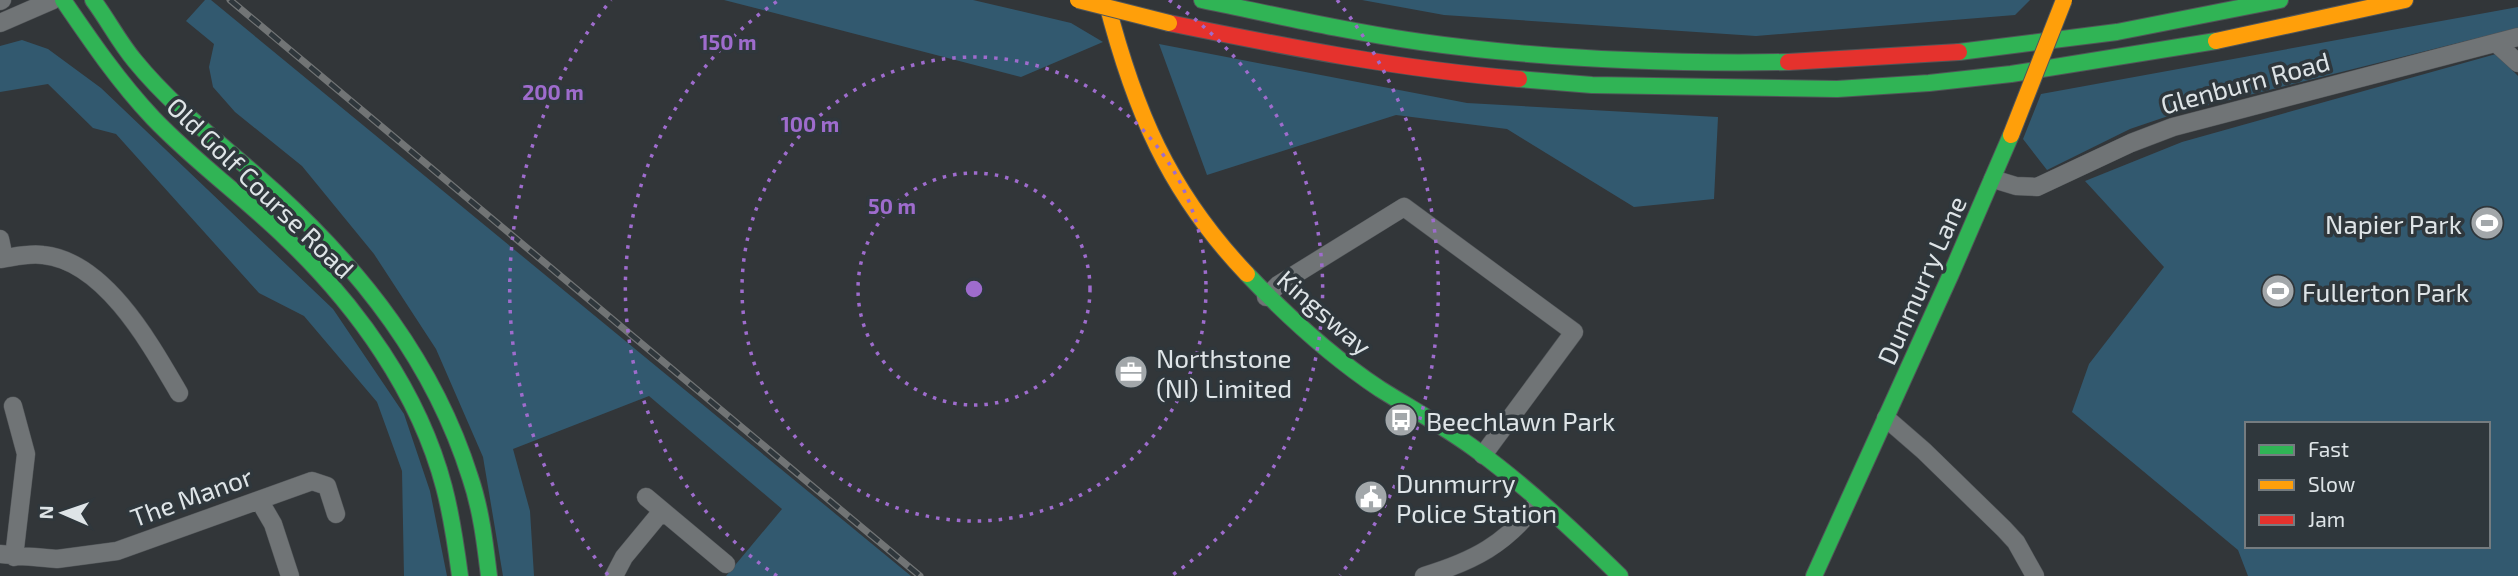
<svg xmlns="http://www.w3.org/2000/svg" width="2518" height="576" font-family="'Exo 2',sans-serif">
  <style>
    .green { fill: #32596f; fill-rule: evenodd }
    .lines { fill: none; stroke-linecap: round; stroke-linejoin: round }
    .street-casing { stroke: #515558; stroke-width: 19 }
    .fast-casing { stroke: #515558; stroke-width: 18 }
    .slow-casing { stroke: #515558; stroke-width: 18 }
    .jam-casing { stroke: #515558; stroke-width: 18 }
    .street { stroke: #707476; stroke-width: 18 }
    .fast { stroke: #30b455; stroke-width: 16 }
    .slow { stroke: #ff9f0a; stroke-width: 16 }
    .jam { stroke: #e5322d; stroke-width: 16 }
    .rail-casing { stroke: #717475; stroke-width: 7 }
    .rail { stroke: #2f373c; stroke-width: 4.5; stroke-dasharray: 13; stroke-linecap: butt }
    .slow-bridge-casing { stroke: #515558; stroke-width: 18; stroke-linecap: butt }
    .slow-bridge { stroke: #ff9f0a; stroke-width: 16 }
    .ring { fill: none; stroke: #9e6ccd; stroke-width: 3.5; stroke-dasharray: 3.5 7 }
    .labels { text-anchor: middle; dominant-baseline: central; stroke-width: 7; stroke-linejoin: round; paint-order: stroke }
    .street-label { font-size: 26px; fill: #dee4e7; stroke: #2f373c }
    .poi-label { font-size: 26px; fill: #dee4e7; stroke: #2f373c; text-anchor: start }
    .centre { fill: #9e6ccd; stroke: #2f373c; stroke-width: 3.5 }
    .ring-label { font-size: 21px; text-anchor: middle; font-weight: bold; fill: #9e6ccd; stroke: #2f373c; stroke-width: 7; stroke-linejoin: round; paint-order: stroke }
  </style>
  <rect width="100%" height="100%" fill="#323639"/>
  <path class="green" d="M205,0h6l700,576h-185l56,-67 -133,-113 -136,53 17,62 4,65h-31l-20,-119 -47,-108 -62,-95 -72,-88 -67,-54 -22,-25 -4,-20 5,-23 -28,-23z
    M724,0h249l98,23 32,19 -82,35z
    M1362,0h668l-15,15 -259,21 -312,-21z
    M2518,7v21l-341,85 -47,16 -83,41 -24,-31 18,-45z
    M22,40l26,9 53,39 232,221 71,105 26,77 17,85h-43l-2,-105 -25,-69 -73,-86 -45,-23 -143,-159 -23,-6 -45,-44 -48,8v-46z
    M1159,44l308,59 251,14 -4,82 -80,8 -127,-78 -111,-14 -189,60z
    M2496,54l22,22v500h-270l-10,-26 -166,-138 17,-48 75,-97 -79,-86 97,-39zM2247,424h241v122h-241z"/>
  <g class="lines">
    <defs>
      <path id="street" d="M0,1l2,-1
        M0,23l53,-23
        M2496,43l22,20
        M1993,179l23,7 21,1 94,-44 42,-16 345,-90
        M0,239l4,19
        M0,259c14,-2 28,-6 43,-4 62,6 108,90 136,138
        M1266,297l12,-12 126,-78 170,125 -91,123
        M13,406l13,48 -12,103
        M1886,418l38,33 80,78 12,13 19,34
        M646,497l80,67
        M259,500l14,24 17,52
        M0,554l57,5 60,-8 195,-70 15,5 9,28
        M614,576l10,-19 38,-46
        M1424,576c50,-15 82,-32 114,-74"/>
      <path id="fast" d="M63,0c28,41 56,82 90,118 42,44 91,79 134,121 70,67 132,153 157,248 8,30 12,59 16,89
        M93,0c15,20 26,42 42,61 40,49 93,88 140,131 87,79 159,171 195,285 11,32 15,66 19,99
        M1202,0c73,15 146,32 219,42 121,17 245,22 367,20
        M1959,52l158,-20 163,-32
        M1519,79l73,6 245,4 92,-6 82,-9 205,-33
        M1247,274c40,42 85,83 133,115 32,20 65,38 95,60 52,38 99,82 145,127
        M1814,576l137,-302 60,-139"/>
      <path id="slow" d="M1106,0c28,109 62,191 141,274
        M2216,41l189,-41"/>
      <path id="jam" d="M1169,23c118,24 230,46 350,56
        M1788,62l171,-10"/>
    </defs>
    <use href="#street" class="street-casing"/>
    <use href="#fast" class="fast-casing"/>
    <use href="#slow" class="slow-casing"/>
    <use href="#jam" class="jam-casing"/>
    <use href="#street" class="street"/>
    <use href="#fast" class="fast"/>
    <use href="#slow" class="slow"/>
    <use href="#jam" class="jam"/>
    <defs>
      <path id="rail" d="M230,0l690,576"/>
    </defs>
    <use href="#rail" class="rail-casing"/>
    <use href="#rail" class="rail"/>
    <defs>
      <path id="slow-bridge" d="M1078,0l91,23
        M2011,135l53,-135"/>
    </defs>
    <use href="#slow-bridge" class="slow-bridge-casing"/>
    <use href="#slow-bridge" class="slow-bridge"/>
  </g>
  <g class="ring">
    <circle cx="974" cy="289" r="116"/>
    <circle cx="974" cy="289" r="232"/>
    <path d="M777 576A348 348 0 0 1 779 0M1169 0A348 348 0 0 1 1171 576"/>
    <path d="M608 575A464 464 0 0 1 611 0M1337 0A464 464 0 0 1 1340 575"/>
  </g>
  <defs>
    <symbol id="stadium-disc" viewBox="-11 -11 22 22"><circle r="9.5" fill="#a2a7aa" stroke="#2f373c"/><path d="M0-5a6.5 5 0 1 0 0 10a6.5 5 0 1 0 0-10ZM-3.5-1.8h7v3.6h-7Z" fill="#fff"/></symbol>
    <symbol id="office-disc" viewBox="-11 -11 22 22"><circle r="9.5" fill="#a2a7aa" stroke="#2f373c"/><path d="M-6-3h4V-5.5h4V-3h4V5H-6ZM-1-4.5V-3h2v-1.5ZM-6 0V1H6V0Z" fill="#fff"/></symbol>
    <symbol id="bus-disc" viewBox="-11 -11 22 22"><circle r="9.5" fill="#a2a7aa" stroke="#2f373c"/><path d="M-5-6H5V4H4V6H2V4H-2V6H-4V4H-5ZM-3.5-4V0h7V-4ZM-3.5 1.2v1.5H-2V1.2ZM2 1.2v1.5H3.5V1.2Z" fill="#fff"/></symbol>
    <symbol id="civic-disc" viewBox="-11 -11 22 22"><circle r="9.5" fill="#a2a7aa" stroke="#2f373c"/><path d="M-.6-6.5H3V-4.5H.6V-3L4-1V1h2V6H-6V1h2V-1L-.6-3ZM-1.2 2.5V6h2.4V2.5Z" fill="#fff"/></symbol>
  </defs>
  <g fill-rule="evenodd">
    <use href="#stadium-disc" x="2468" y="204" width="38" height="38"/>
    <use href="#stadium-disc" x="2259" y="272" width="38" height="38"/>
    <use href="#office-disc" x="1112" y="353" width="38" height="38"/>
    <use href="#bus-disc" x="1382" y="401" width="38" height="38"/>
    <use href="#civic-disc" x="1352" y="478" width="38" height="38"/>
  </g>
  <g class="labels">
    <g class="street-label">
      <text transform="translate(2245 82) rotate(-15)">Glenburn Road</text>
      <text transform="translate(261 187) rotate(44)">Old Golf Course Road</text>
      <text transform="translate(1921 280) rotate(-66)">Dunmurry Lane</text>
      <text transform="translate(1325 312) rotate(41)">Kingsway</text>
      <text transform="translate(191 496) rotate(-20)">The Manor</text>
    </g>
    <g class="poi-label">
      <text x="2462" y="223" text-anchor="end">Napier Park</text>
      <text x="2302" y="291">Fullerton Park</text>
      <text x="1156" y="357">Northstone<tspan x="1156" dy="30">(NI) Limited</tspan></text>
      <text x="1426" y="420">Beechlawn Park</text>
      <text x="1396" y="482">Dunmurry<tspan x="1396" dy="30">Police Station</tspan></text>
    </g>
  </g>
  <circle cx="974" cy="289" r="10" class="centre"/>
  <g class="ring-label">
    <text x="728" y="50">150 m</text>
    <text x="553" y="100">200 m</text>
    <text x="810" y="132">100 m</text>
    <text x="892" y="214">50 m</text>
  </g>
  <rect x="2245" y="422" width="245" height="126" fill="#2f373c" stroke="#757c80" stroke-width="2"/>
  <rect x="2259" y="445" width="35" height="10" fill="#30b455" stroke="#757c80" stroke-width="2"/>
  <text x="2308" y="457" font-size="21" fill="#dee4e7">Fast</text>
  <rect x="2259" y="480" width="35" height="10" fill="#ff9f0a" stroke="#757c80" stroke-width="2"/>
  <text x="2308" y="492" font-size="21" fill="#dee4e7">Slow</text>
  <rect x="2259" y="515" width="35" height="10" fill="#e5322d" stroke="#757c80" stroke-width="2"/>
  <text x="2308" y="527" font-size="21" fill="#dee4e7">Jam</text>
  <g transform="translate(63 513) rotate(272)" stroke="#2f373c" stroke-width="5" paint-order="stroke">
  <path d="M0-5L12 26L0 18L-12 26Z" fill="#dee4e7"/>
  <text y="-10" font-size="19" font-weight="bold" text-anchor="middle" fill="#dee4e7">N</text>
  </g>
</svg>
